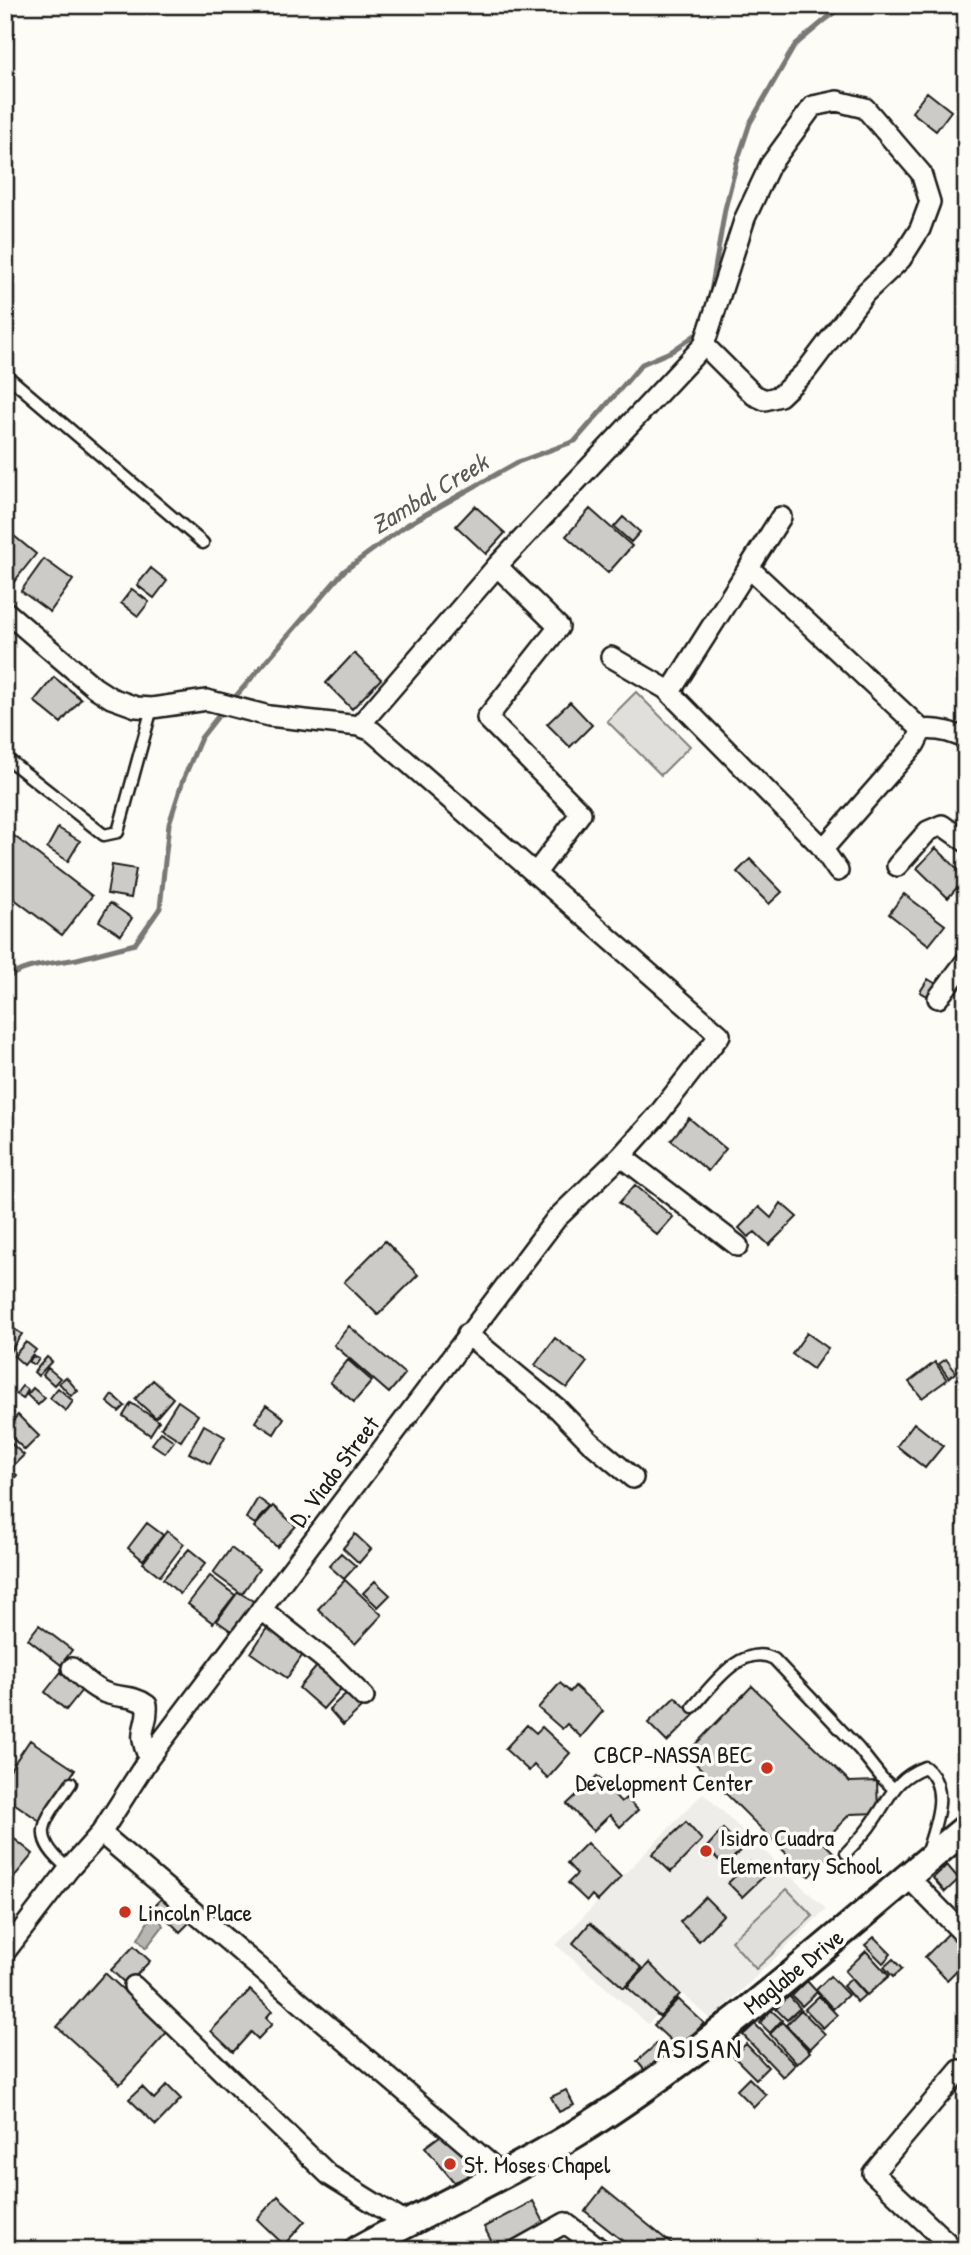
<svg xmlns="http://www.w3.org/2000/svg" width="971" height="2255" font-family="'Patrick Hand',sans-serif">
  <style>
    .built { fill: #eeede9 }
    .green { fill: #e0dfdb; stroke: #7e7e7c; stroke-width: 2 }
    .water { fill: #b7b6b2; stroke: #797876; stroke-width: 2 }
    .lines { fill: none; stroke-linecap: round; stroke-linejoin: round }
    .stream { stroke: #797876; stroke-width: 5 }
    .building { fill: #cccbc8; stroke: #1c1c1c; stroke-width: 2 }
    .service-casing { stroke: #1c1c1c; stroke-width: 15 }
    .minor-casing { stroke: #1c1c1c; stroke-width: 24 }
    .secondary-casing { stroke: #1c1c1c; stroke-width: 32 }
    .service { stroke: #fdfcf7; stroke-width: 10 }
    .minor { stroke: #fdfcf7; stroke-width: 19 }
    .secondary { stroke: #fdfcf7; stroke-width: 26 }
    .poi-dot { fill: #c8321e; stroke: #fdfcf7; stroke-width: 2.5 }
    .labels { text-anchor: middle; dominant-baseline: central; stroke-width: 7; stroke-linejoin: round; paint-order: stroke }
    .street-label { font-size: 24px; fill: #1c1c1c; stroke: #fdfcf7 }
    .poi-label { font-size: 24px; fill: #1c1c1c; stroke: #fdfcf7; text-anchor: start }
    .water-label { font-size: 26px; font-style: italic; fill: #5a5a58; stroke: #fdfcf7 }
    .quarter-label { font-size: 28px; letter-spacing: 2px; fill: #1c1c1c; stroke: #fdfcf7 }
  </style>
  <rect width="100%" height="100%" fill="#fdfcf7"/>
  <filter id="ink" filterUnits="userSpaceOnUse"><feTurbulence type="fractalNoise" baseFrequency=".0143" numOctaves="2"/><feDisplacementMap in="SourceGraphic" scale="14" xChannelSelector="R" yChannelSelector="G"/><feConvolveMatrix kernelMatrix="1 2 1 2 8 2 1 2 1" color-interpolation-filters="sRGB"/></filter>
  <g filter="url(#ink)">
    <path class="built" d="M703,1793l123,116 -115,111 -32,-29 -31,33 -92,-79z"/>
    <path class="green" d="M636,692l54,54 -29,29 -54,-54z
      M787,1889l26,27 -57,53 -25,-28z"/>
    <path class="water" d="M159,1916l4,10 -17,22 -8,-9 12,-21z"/>
    <g class="lines">
      <path class="stream" d="M710,298l15,-89 12,-47 13,-39 45,-78 48,-40
        M230,703l114,-132 61,-45 113,-64 57,-21 67,-77 30,-13 26,-18 2,-6
        M5,981c12,-16 53,-18 72,-22 20,-5 39,-10 58,-15l25,-36 9,-84 14,-44 18,-42 22,-28"/>
    </g>
    <path class="building" d="M927,92l24,19 -15,20 -24,-19z
      M475,506l30,27 -19,21 -30,-28z
      M590,509l42,37 -24,27 -42,-37z
      M623,517l17,15 -9,10 -17,-15z
      M8,531l28,23 -23,29 -8,-7v-41z
      M44,559l29,21 -23,32 -29,-21z
      M151,568l16,13 -13,17 -17,-13z
      M132,589l17,13 -11,14 -17,-13z
      M354,653l27,26 -29,30 -26,-26z
      M54,677l27,22 -20,24 -27,-22z
      M570,702l22,23 -22,22 -23,-23z
      M58,828l22,13 -12,20 -21,-13z
      M5,829l87,67 -30,39 -57,-43z
      M936,848l30,29 -18,21 -31,-30z
      M750,859l32,33 -13,12 -32,-32z
      M112,865l24,4 -5,29 -24,-4z
      M904,894l41,31 -16,20 -40,-31z
      M110,903l22,15 -11,17 -22,-14z
      M928,979l10,6 -7,13 -11,-6z
      M689,1118l37,31 -18,22 -37,-31z
      M635,1185l38,32 -16,18 -38,-32z
      M781,1203l16,14 -28,28 -14,-13 -7,5 -9,-9 20,-21 12,11z
      M385,1241l33,34 -40,40 -34,-33z
      M5,1323l17,11 -13,19 -4,-2z
      M349,1326l56,48 -16,19 -55,-48z
      M807,1333l21,15 -15,21 -21,-15z
      M555,1338l32,24 -20,26 -32,-23z
      M26,1342l10,8 -12,15 -10,-9z
      M33,1356l6,3 -4,6 -6,-3z
      M47,1357l5,4 -14,15 -4,-4z
      M946,1359l10,13 -7,6 -10,-14z
      M348,1360l24,21 -18,21 -24,-20z
      M935,1362l12,18 -25,18 -13,-16z
      M48,1368l12,10 -6,7 -11,-10z
      M66,1377l12,14 -7,5 -12,-13z
      M153,1380l20,18 -17,20 -21,-19z
      M22,1386l6,4 -5,9 -7,-5z
      M33,1388l12,10 -7,7 -11,-10z
      M58,1388l15,13 -7,10 -16,-13z
      M112,1395l13,11 -6,6 -12,-10z
      M178,1401l20,14 -17,26 -20,-13z
      M131,1403l28,18 -9,14 -27,-19z
      M266,1405l18,13 -10,16 -19,-12z
      M5,1407l8,6 -8,10z
      M18,1415l21,21 -14,14 -20,-19v-3z
      M914,1423l29,23 -18,22 -28,-22z
      M204,1425l21,12 -15,27 -21,-11z
      M161,1432l13,9 -9,12 -13,-9z
      M6,1439l18,16 -12,12 -7,-6z
      M5,1464l12,11 -12,15z
      M258,1498l12,9 -15,17 -9,-6z
      M273,1506l23,20 -19,21 -23,-20z
      M147,1523l16,12 -20,25 -15,-12z
      M167,1531l17,13 -24,32 -17,-13z
      M355,1534l16,15 -12,14 -16,-15z
      M231,1548l28,21 -17,25 -29,-21z
      M189,1549l17,14 -26,31 -17,-15z
      M341,1553l15,13 -12,13 -15,-13z
      M210,1576l25,19 -22,28 -25,-19z
      M345,1580l37,35 -27,29 -37,-35z
      M375,1581l15,14 -12,12 -15,-14z
      M238,1592l22,13 -22,31 -21,-15z
      M39,1625l33,25 -11,15 -33,-26z
      M269,1625l37,25 -19,28 -36,-25z
      M322,1660l25,22 -24,27 -24,-21z
      M61,1672l21,18 -16,20 -21,-18z
      M560,1683l10,9 5,-6 28,25 -22,26 -14,-13 -5,5 -24,-21z
      M752,1686l98,96 27,-1 1,32 -28,1 -27,28 10,10 -24,24 -123,-122z
      M349,1691l14,15 -20,19 -14,-16z
      M675,1697l19,18 -27,27 -19,-19z
      M527,1725l9,8 6,-6 28,26 -22,25 -14,-13 -5,6 -24,-22z
      M30,1740l45,30 -35,51 -35,-24v-20z
      M597,1776l24,26 5,-4 12,12 -18,17 -10,-12 -17,16 -26,-27z
      M686,1822l16,18 -31,32 -19,-18z
      M723,1829l20,19 -18,18 -19,-18z
      M12,1837l21,17 -28,34v-43z
      M587,1843l34,34 -23,24 -6,-6 -5,6 -19,-18 9,-9 -10,-11z
      M750,1862l13,15 -21,20 -14,-14z
      M947,1865l12,14 -14,13 -12,-14z
      M166,1894l26,26 -12,12 -26,-26z
      M705,1897l18,18 -24,26 -19,-19z
      M590,1923l52,45 -18,20 -51,-45z
      M953,1929l13,13v19l-19,19 -22,-23z
      M874,1937l17,17 -8,9 -18,-18z
      M134,1946l16,15 -23,24 -16,-15z
      M866,1951l23,25 -22,19 -22,-24z
      M893,1959l9,10 -9,8 -9,-10z
      M649,1963l31,31 -20,23 -33,-30z
      M105,1973l63,58 -48,53 -63,-57z
      M830,1976l18,19 -15,14 -17,-19z
      M851,1979l14,16 -8,7 -14,-16z
      M807,1981l10,11 -15,14 -10,-10z
      M250,1990l22,21 -6,7 6,6 -14,15 -7,-7 -18,20 -22,-21z
      M789,1996l11,12 -13,12 -11,-11z
      M819,1996l18,19 -14,13 -18,-19z
      M678,1999l26,24 -24,26 -26,-24z
      M771,2010l11,10 -12,13 -10,-10z
      M801,2010l24,24 -15,15 -24,-24z
      M782,2022l28,30 -13,12 -27,-30z
      M755,2024l40,41 -12,12 -40,-42z
      M659,2042l14,16 -23,19 -13,-16z
      M746,2044l22,23 -12,12 -23,-23z
      M749,2078l17,17 -12,12 -17,-17z
      M167,2085l14,14 -25,26 -27,-26 13,-12 12,12z
      M566,2090l8,15 -15,7 -8,-15z
      M448,2130l29,31 -2,15 -21,6 -29,-35z
      M603,2188l76,62h-45l-49,-39z
      M278,2196l27,25 -21,24 -27,-26z
      M533,2201l13,25 -44,24h-6l-12,-23z"/>
    <g class="lines">
      <defs>
        <path id="service" d="M5,374l198,169
          M5,757l99,78 14,-3 34,-124
          M693,1707c19,-21 49,-65 81,-48l85,90 23,29 11,10
          M846,1853c9,-10 19,-19 26,-30 18,-24 21,-44 53,-56 26,21 10,57 2,85
          M69,1869c-43,-35 -23,-49 2,-86"/>
        <path id="minor" d="M837,101l28,7 56,65 9,29 -10,27 -19,30 -36,34 -59,78 -26,25 -15,4 -11,-5 -50,-50 41,-127 25,-53 43,-59z
          M749,568l173,162c16,-2 30,2 44,9
          M5,611l89,76 17,11 25,9 16,1 55,-8 62,16 90,10 13,5 348,304 -63,81 -36,40 -65,63 -407,539 -48,75 -32,36 -64,83
          M611,657l55,32 154,156 18,26
          M670,692l111,-175
          M359,726l138,-160
          M823,849l92,-105 7,-14
          M897,866l31,-35 14,-6 24,17
          M535,874l46,-61 -94,-95 72,-91 -62,-61 207,-221
          M938,998l28,-37
          M621,1156l117,90
          M467,1334l91,75 32,33 43,36
          M261,1609l73,58 30,30
          M72,1668c11,10 22,22 37,26 14,4 26,2 38,11 2,24 -12,23 2,53
          M101,1833l401,341
          M908,1877l58,59
          M134,1986l195,189 77,48
          M517,2250l48,-27 22,16
          M578,2250l9,-11 14,11
          M955,2250l-82,-77 87,-103 6,6"/>
        <path id="secondary" d="M358,2250c77,-43 159,-79 233,-126 134,-86 253,-195 375,-296"/>
      </defs>
      <use href="#service" class="service-casing"/>
      <use href="#minor" class="minor-casing"/>
      <use href="#secondary" class="secondary-casing"/>
      <use href="#service" class="service"/>
      <use href="#minor" class="minor"/>
      <use href="#secondary" class="secondary"/>
    </g>
  </g>
  <g class="poi-dot">
    <circle cx="767" cy="1768" r="7"/>
    <circle cx="706" cy="1851" r="7"/>
    <circle cx="125" cy="1912" r="7"/>
    <circle cx="450" cy="2164" r="7"/>
  </g>
  <g class="labels">
    <g class="street-label">
      <text transform="translate(334 1471) rotate(-53)">D. Viado Street</text>
      <text transform="translate(793 1971) rotate(-39)">Maglabe Drive</text>
    </g>
    <g class="poi-label">
      <text x="753" y="1754" text-anchor="end">CBCP-NASSA BEC<tspan x="753" dy="28">Development Center</tspan></text>
      <text x="720" y="1837">Isidro Cuadra<tspan x="720" dy="28">Elementary School</tspan></text>
      <text x="139" y="1912">Lincoln Place</text>
      <text x="464" y="2164">St. Moses Chapel</text>
    </g>
    <g class="water-label">
      <text transform="translate(429 493) rotate(-31)">Zambal Creek</text>
    </g>
    <g class="quarter-label">
      <text x="700" y="2048">ASISAN</text>
    </g>
  </g>
  <rect width="971" height="2255" fill="none" stroke="#fdfcf7" stroke-width="28"/>
  <rect x="14" y="14" width="943" height="2227" fill="none" stroke="#1c1c1c" stroke-width="2.5" filter="url(#ink)"/>
</svg>
